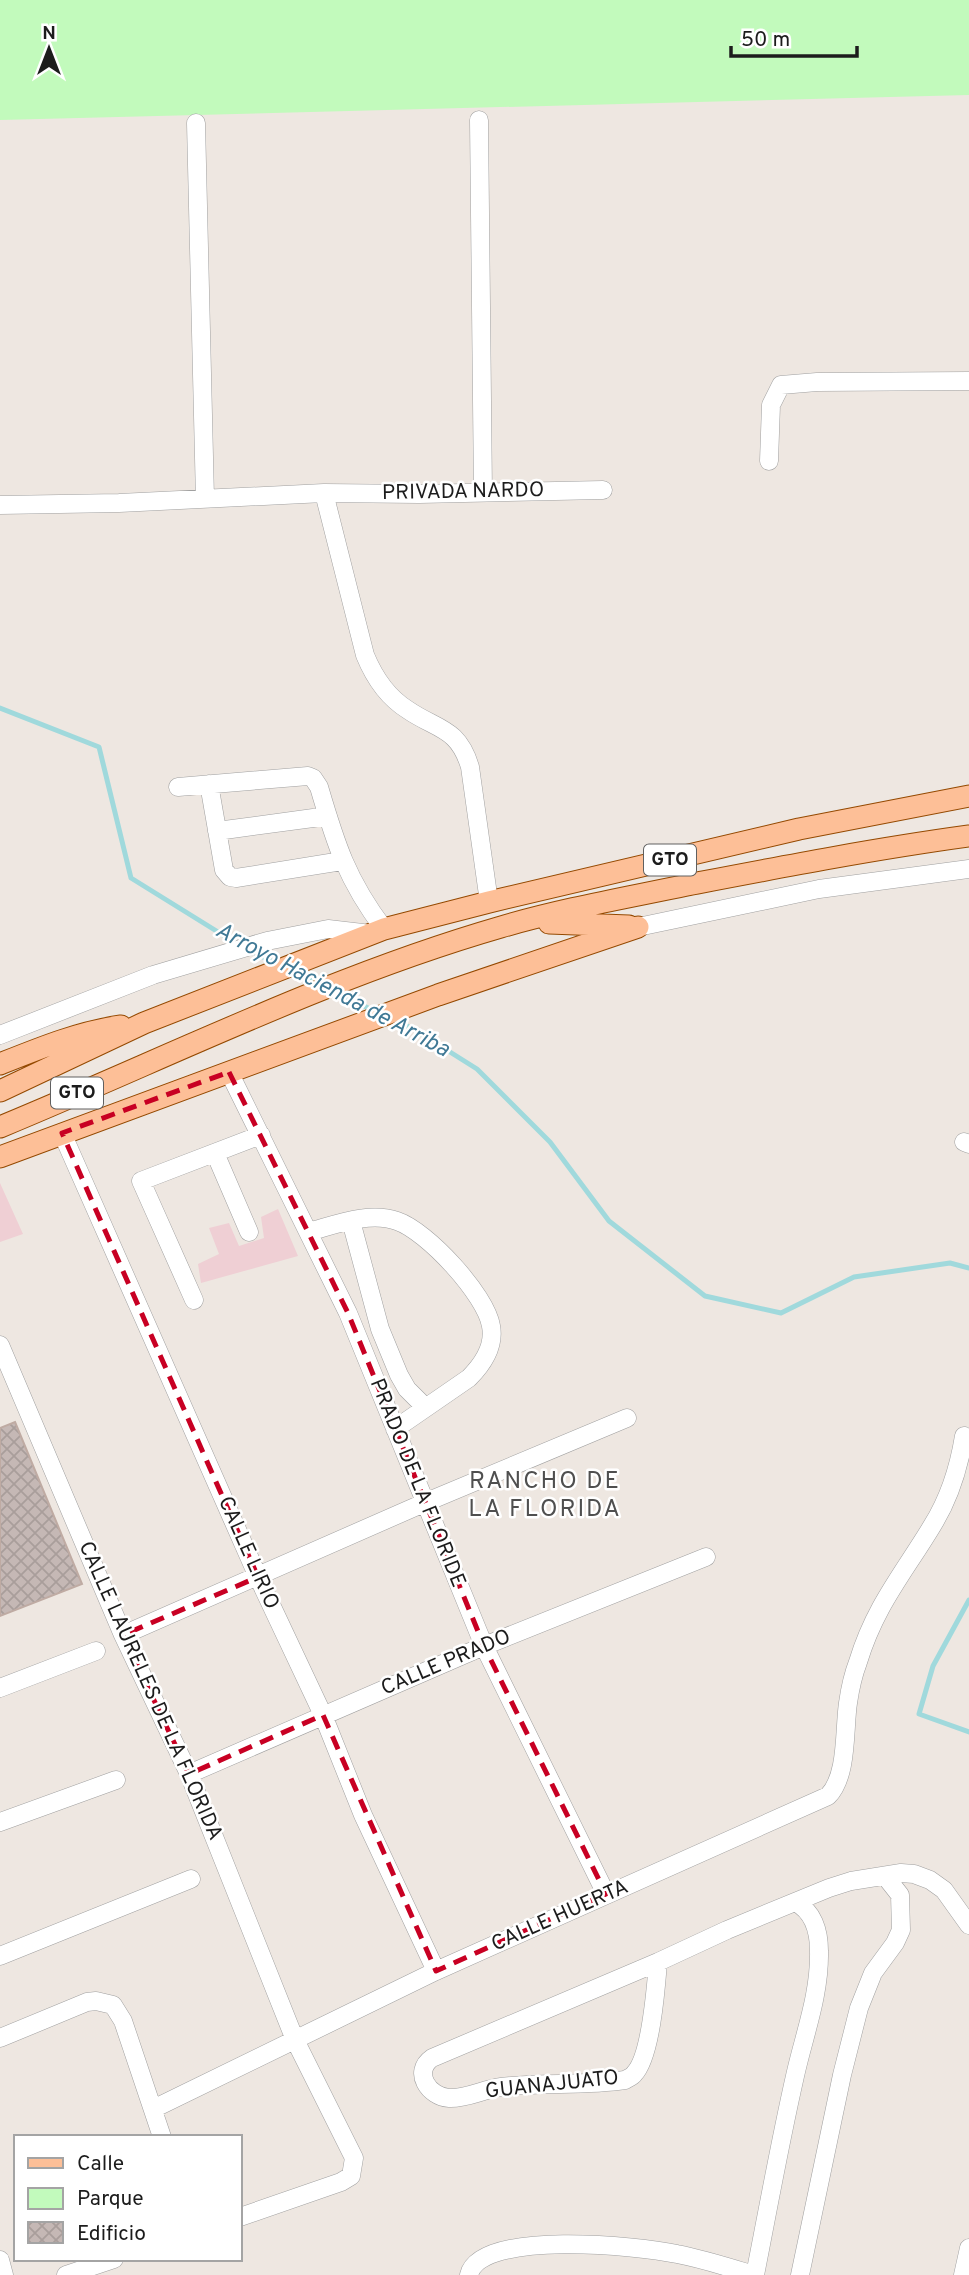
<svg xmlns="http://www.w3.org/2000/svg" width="969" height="2275" font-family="Overpass,sans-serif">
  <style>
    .commercial { fill: #efcfd4 }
    .park { fill: #c2fabc }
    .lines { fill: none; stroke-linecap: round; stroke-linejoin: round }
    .stream { stroke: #a0d9dc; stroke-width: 5 }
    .building { fill: url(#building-cross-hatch); stroke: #bfaba3; stroke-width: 2 }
    .minor-casing { stroke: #a0a0a0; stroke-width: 19 }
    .major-casing { stroke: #944900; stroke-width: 23 }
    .minor { stroke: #fff; stroke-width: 18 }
    .major { stroke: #fdbf97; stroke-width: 21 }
    .marked { fill: none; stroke: #c80023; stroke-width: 5; stroke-dasharray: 14 9; stroke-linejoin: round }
    .labels { text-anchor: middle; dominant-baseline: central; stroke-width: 5; stroke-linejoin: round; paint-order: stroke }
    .shield { fill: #fff; stroke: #606060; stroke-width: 2 }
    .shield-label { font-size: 19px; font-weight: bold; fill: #1c1c1c }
    .street-label { font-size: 21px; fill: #1c1c1c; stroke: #fff }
    .water-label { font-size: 23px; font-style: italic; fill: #407995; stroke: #fff }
    .quarter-label { font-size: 24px; letter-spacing: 2px; fill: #4f4f4f; stroke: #fff }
  </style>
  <defs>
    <pattern id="building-cross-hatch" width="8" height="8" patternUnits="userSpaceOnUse" patternTransform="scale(1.75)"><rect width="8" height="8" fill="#c5b8b5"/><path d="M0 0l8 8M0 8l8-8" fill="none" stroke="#a99e9b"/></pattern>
  </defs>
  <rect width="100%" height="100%" fill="#eee7e1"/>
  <path class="commercial" d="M0,1183l23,51 -23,8z
    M278,1209l20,47 -97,27 -3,-19 21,-10 -10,-26 20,-5 10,23 25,-8 -3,-21z"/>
  <path class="park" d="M0,0h969v95l-969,25z"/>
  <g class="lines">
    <path class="stream" d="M0,708l99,39 32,131 108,67
      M251,951l26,13
      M292,971l26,12
      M336,992l38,19
      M393,1019l22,11 62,39 73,73 59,79 96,75 76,17 73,-36 96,-14 19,5
      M969,1600l-36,66 -14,48 50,18"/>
  </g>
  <path class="building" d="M15,1422l67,162 -82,32v-188z"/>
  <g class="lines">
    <defs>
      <path id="minor" d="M479,120l4,373
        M196,123l9,376
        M769,461l2,-56 10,-20 36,-3 152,-1
        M324,493l41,162c9,22 22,42 43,55 29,20 50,17 62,57l19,135
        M0,505l119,-2 205,-10 95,1 184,-4
        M209,784l15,86 6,7 6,1 106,-17
        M178,787l130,-11 5,2 6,9c17,58 28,93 65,142
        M217,831l111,-15
        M638,927l181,-38 150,-20
        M0,1035l153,-60 114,-34 61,-12 43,5
        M229,1072l119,241 136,333 122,248
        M62,1133l196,444 65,138 40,100 73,156
        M964,1142l5,2
        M215,1153l34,79
        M351,1221l29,108 19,46 8,14 18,18
        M308,1232c27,-7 61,-21 89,-11 30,10 89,74 94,105 4,21 -9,39 -22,52l-74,51
        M194,1300l-53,-119 120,-46
        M0,1345l123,290 66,139 106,266 59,118 -3,18 -10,6 -101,35
        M123,1635l301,-132 203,-85
        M0,1688l96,-37
        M189,1774l295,-128 222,-89
        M0,1822l116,-42
        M0,1956l191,-77
        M658,1962c-2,25 -7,95 -24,112 -2,3 -6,4 -9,6 -40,6 -83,2 -124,7 -17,2 -35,12 -52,11 -20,-1 -37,-26 -17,-40l226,-96 69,-32 102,-42 22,-7 50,-8 13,1 16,6 14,10 25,35
        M0,2038l87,-36 9,-1 17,4 10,16 39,116
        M153,2109l283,-138 392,-175c20,-20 16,-67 20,-93 2,-14 5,-28 10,-41 17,-56 45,-88 74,-136 17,-27 27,-59 32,-90
        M0,2260l4,15
        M66,2275l48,-16
        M469,2275c11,-46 171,-29 208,-21 26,5 51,13 77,21
        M755,2275c13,-66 25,-133 40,-199 9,-41 25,-81 24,-125 0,-20 -6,-40 -24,-49
        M800,2275l42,-200 17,-67 14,-35 22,-30 6,-13 -1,-35 -15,-19
        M963,2275l6,-27"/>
      <path id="major" d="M549,923l80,3
        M0,1064c40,-16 79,-32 121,-38
        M0,1091l144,-68 240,-94 105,-27 310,-73 170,-33
        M0,1127c167,-69 328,-150 501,-200 61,-18 124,-29 186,-42 94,-18 187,-36 282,-49
        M0,1157l438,-162 200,-68"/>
    </defs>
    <use href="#minor" class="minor-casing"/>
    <use href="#major" class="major-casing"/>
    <use href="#minor" class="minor"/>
    <use href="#major" class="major"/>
  </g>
  <path class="marked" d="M229,1072l119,241 136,333 122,248 -170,77 -113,-256 -134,59 -66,-139 135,-58 -196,-444z"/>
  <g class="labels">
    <g class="shield">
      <rect x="644" y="844.5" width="52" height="31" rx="5"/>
      <rect x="51" y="1077.5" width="52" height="31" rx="5"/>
    </g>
    <g class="shield-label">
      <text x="670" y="860">GTO</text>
      <text x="77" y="1093">GTO</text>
    </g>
    <g class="street-label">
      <text transform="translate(463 492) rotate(-1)">PRIVADA NARDO</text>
      <text transform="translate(417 1483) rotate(68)">PRADO DE LA FLORIDE</text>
      <text transform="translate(248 1553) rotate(66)">CALLE LIRIO</text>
      <text transform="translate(446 1663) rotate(-23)">CALLE PRADO</text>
      <text transform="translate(150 1691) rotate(66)">CALLE LAURELES DE LA FLORIDA</text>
      <text transform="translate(560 1916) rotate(-24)">CALLE HUERTA</text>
      <text transform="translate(552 2085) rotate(-6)">GUANAJUATO</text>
    </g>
    <g class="water-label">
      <text transform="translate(332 991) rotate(28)">Arroyo Hacienda de Arriba</text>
    </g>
    <g class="quarter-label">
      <text x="545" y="1482">RANCHO DE<tspan x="545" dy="28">LA FLORIDA</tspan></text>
    </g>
  </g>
  <rect x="14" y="2135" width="228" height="126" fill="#ffffff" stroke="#a4a4a4" stroke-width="2"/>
  <rect x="28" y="2158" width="35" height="10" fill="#fdbf97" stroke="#a4a4a4" stroke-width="2"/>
  <text x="77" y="2170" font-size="21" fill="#1c1c1c">Calle</text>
  <rect x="28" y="2188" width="35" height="21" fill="#c2fabc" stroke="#a4a4a4" stroke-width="2"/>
  <text x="77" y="2205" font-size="21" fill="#1c1c1c">Parque</text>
  <rect x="28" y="2222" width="35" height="21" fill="url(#building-cross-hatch)" stroke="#a4a4a4" stroke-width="2"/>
  <text x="77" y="2240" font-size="21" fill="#1c1c1c">Edificio</text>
  <g transform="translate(49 49)" stroke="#ffffff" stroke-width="5" paint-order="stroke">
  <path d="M0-5L12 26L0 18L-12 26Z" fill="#1c1c1c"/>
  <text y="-10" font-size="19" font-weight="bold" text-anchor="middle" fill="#1c1c1c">N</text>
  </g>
  <path d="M731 46v10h126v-10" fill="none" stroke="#1c1c1c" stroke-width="3.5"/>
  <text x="741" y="46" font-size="21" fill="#1c1c1c" stroke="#ffffff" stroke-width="5" paint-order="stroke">50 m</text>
</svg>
